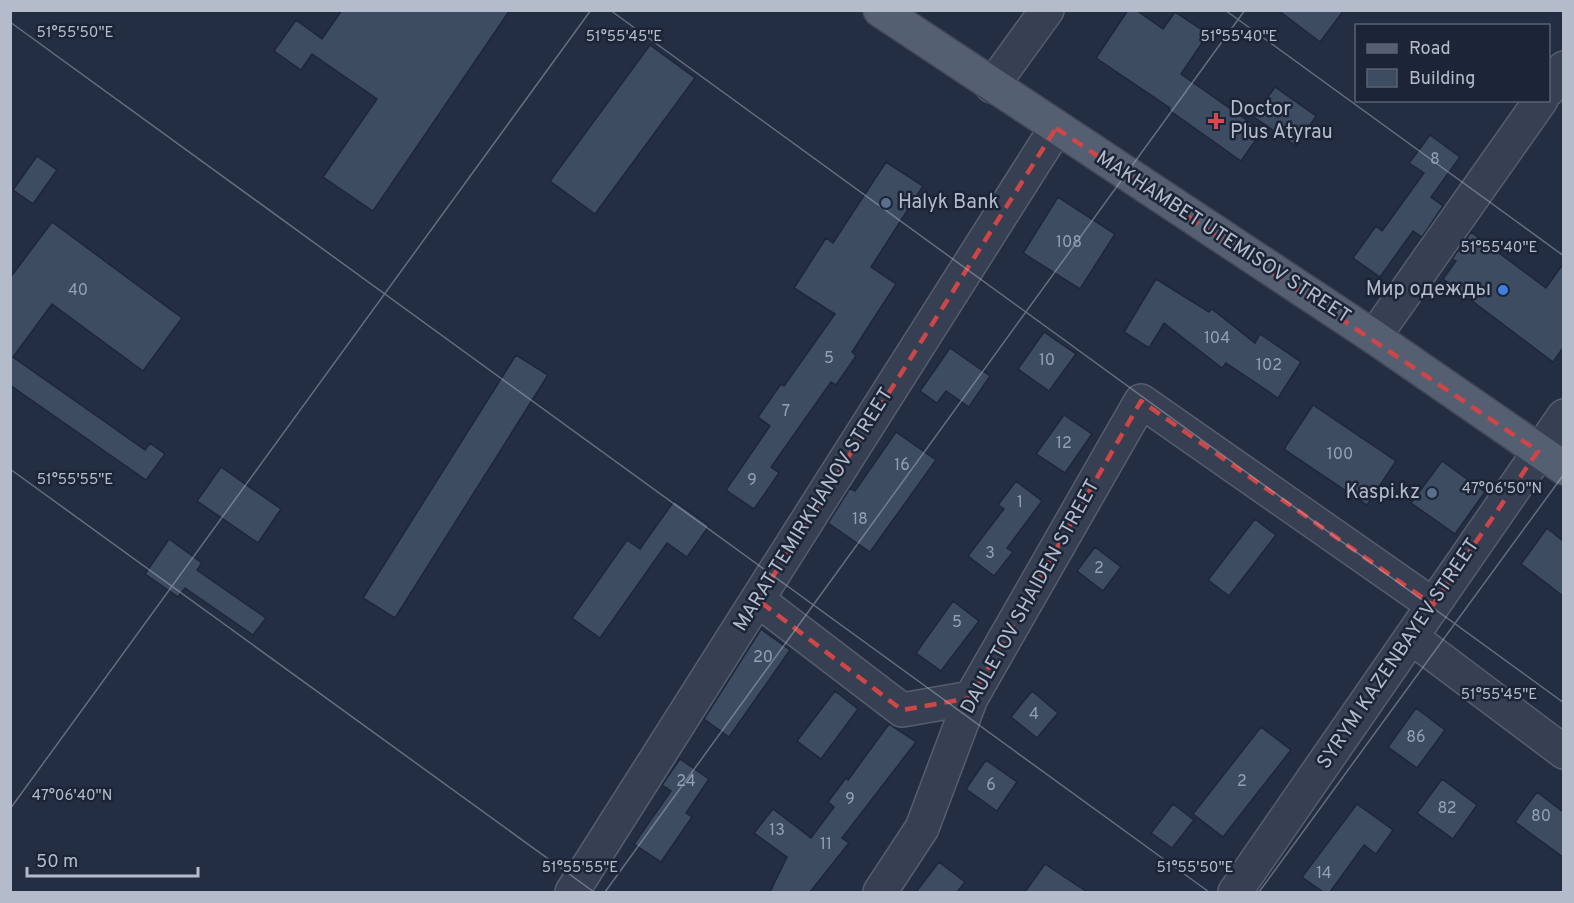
<svg xmlns="http://www.w3.org/2000/svg" width="1574" height="903" font-family="Overpass,sans-serif">
  <style>
    .building { fill: #3e4c62; stroke: #1e2739; stroke-width: 1.5 }
    .lines { fill: none; stroke-linecap: round; stroke-linejoin: round }
    .minor-casing { stroke: #555e6f; stroke-width: 36 }
    .major-casing { stroke: #41495b; stroke-width: 36 }
    .minor { stroke: #374052; stroke-width: 33 }
    .major { stroke: #555f72; stroke-width: 33 }
    .marked { fill: none; stroke: #cf4649; stroke-width: 4.5; stroke-dasharray: 12 8; stroke-linejoin: round }
    .ticks { fill: none; stroke: #b4bccc; stroke-width: 1.5; stroke-opacity: 0.45 }
    .health-dot { fill: #e0444e; stroke: #1c2537; stroke-width: 2 }
    .service-dot { fill: #5c6f8a; stroke: #1c2537; stroke-width: 2 }
    .shop-dot { fill: #3f7fe0; stroke: #1c2537; stroke-width: 2 }
    .labels { text-anchor: middle; dominant-baseline: central; stroke-width: 5; stroke-linejoin: round; paint-order: stroke }
    .number-label { font-size: 16px; fill: #96a0b2 }
    .poi-label { font-size: 20px; fill: #b4bccc; stroke: #1c2537; text-anchor: start }
    .street-label { font-size: 20px; fill: #b4bccc; stroke: #1c2537 }
    .ticks-label { font-size: 15px; text-anchor: middle; fill: #b4bccc; stroke: #1c2537; stroke-width: 5; stroke-linejoin: round; paint-order: stroke }
  </style>
  <rect width="100%" height="100%" fill="#232e42"/>
  <path class="building" d="M342,10h168l-137,201 -50,-34 54,-78 -65,-45 -11,16 -27,-19 22,-31 26,19z
    M1128,10h8l27,19 12,-17 33,22 -27,40 81,57 -21,30 -72,-51 1,-2 -74,-50z
    M1278,10h66l-24,32z
    M650,45l45,33 -100,136 -45,-33z
    M1275,87l41,29 -20,30 -42,-29z
    M1430,135l30,22 -29,40 12,9 -21,31 -9,-6 -33,46 -27,-19 23,-32 6,5 42,-58 -15,-10z
    M37,156l20,14 -24,34 -20,-14z
    M886,162l37,24 -52,81 25,17 -44,68 4,4 -20,29 -5,-3 -60,85 8,6 -25,36 -28,-19 44,-64 -12,-9 23,-33 3,2 51,-72 -41,-26 32,-50 7,5z
    M1058,197l57,37 -35,55 -57,-36z
    M52,222l130,96 -39,53 -91,-67 -39,53 132,93 5,-7 15,11 -19,26 -136,-95v-107z
    M1471,232l75,56 17,-24v84l-10,14 -110,-83 13,-18 -4,-2z
    M1156,279l53,33 3,-3 43,34 5,-9 41,28 -23,36 -52,-35 -4,5 -58,-45 -15,25 -25,-16z
    M1044,332l32,22 -27,37 -31,-22z
    M950,348l40,28 -21,31 -23,-16 -9,12 -17,-12z
    M516,355l32,20 -153,243 -32,-20z
    M1313,405l83,56 -29,44 -83,-56z
    M1064,415l28,19 -27,39 -29,-19z
    M896,432l40,28 -66,92 -42,-29 22,-35 5,3z
    M1442,461l43,31 -30,42 -44,-31z
    M221,467l60,42 -23,34 -61,-42z
    M1016,481l26,20 -35,47 6,4 -19,24 -26,-20 36,-47 -6,-4z
    M674,501l35,25 -22,31 -20,-14 -67,95 -28,-20 55,-78 13,9z
    M1255,519l21,16 -47,61 -21,-16z
    M1547,528l16,13v55l-42,-32z
    M169,539l33,24 -5,7 69,48 -13,17 -68,-47 -7,9 -33,-23z
    M1095,547l26,20 -18,24 -26,-20z
    M953,601l26,20 -38,50 -25,-18z
    M761,629l29,21 -61,87 -25,-18z
    M835,691l23,18 -37,50 -24,-18z
    M1032,691l26,22 -21,25 -26,-21z
    M1416,708l29,22 -28,38 -29,-21z
    M889,724l27,18 -74,96 7,5 -39,49h-40l17,-35 -33,-24 19,-24 38,29 23,-31 -6,-5 18,-24 2,2z
    M1261,727l30,23 -68,87 -30,-23z
    M680,759l29,20 -23,34 6,4 -31,45 -27,-18 37,-53 -9,-6z
    M986,760l31,22 -20,29 -31,-22z
    M1442,779l35,26 -24,34 -36,-26z
    M1537,792l26,20v45l-48,-35z
    M1173,804l21,16 -22,28 -21,-15z
    M1357,804l36,26 -17,24 -12,-9 -34,47h-7l-21,-15z
    M939,862l26,20 -8,10h-41z
    M1045,864l42,28h-62z"/>
  <g class="lines">
    <defs>
      <path id="minor" d="M992,86l55,-76
        M1548,90l16,-22
        M1374,337l167,-237
        M758,600l144,110 69,-12
        M1411,637l153,115
        M572,892l484,-764
        M880,892l42,-64 49,-130 170,-297 292,204
        M1235,892l329,-476"/>
      <path id="major" d="M880,10l494,327 190,131"/>
    </defs>
    <use href="#minor" class="minor-casing"/>
    <use href="#major" class="major-casing"/>
    <use href="#minor" class="minor"/>
    <use href="#major" class="major"/>
  </g>
  <path class="marked" d="M1056,128l482,323 -105,154 -292,-204 -170,297 -69,12 -144,-110z"/>
  <path class="ticks" d="M610,10l954,693M1225,10l339,246M10,22l1199,870M10,469l584,423M10,809l581,-799M605,892l640,-882M1259,892l305,-418"/>
  <path class="health-dot" d="M1213 112h6v6h6v6h-6v6h-6v-6h-6v-6h6z"/>
  <g class="service-dot">
    <circle cx="886" cy="203" r="6"/>
    <circle cx="1432" cy="493" r="6"/>
  </g>
  <circle class="shop-dot" cx="1503" cy="290" r="6"/>
  <g class="labels">
    <g class="number-label">
      <text x="1435" y="160">8</text>
      <text x="1069" y="243">108</text>
      <text x="78" y="291">40</text>
      <text x="1217" y="339">104</text>
      <text x="829" y="359">5</text>
      <text x="1047" y="361">10</text>
      <text x="1269" y="366">102</text>
      <text x="786" y="412">7</text>
      <text x="1064" y="444">12</text>
      <text x="1340" y="455">100</text>
      <text x="902" y="466">16</text>
      <text x="752" y="481">9</text>
      <text x="1020" y="503">1</text>
      <text x="860" y="520">18</text>
      <text x="990" y="554">3</text>
      <text x="1099" y="569">2</text>
      <text x="957" y="623">5</text>
      <text x="763" y="658">20</text>
      <text x="1034" y="715">4</text>
      <text x="1416" y="738">86</text>
      <text x="686" y="782">24</text>
      <text x="1242" y="782">2</text>
      <text x="991" y="786">6</text>
      <text x="850" y="800">9</text>
      <text x="1447" y="809">82</text>
      <text x="1541" y="817">80</text>
      <text x="777" y="831">13</text>
      <text x="826" y="845">11</text>
      <text x="1324" y="874">14</text>
    </g>
    <g class="poi-label">
      <text x="1230" y="110">Doctor<tspan x="1230" dy="23">Plus Atyrau</tspan></text>
      <text x="898" y="203">Halyk Bank</text>
      <text x="1491" y="290" text-anchor="end">Мир одежды</text>
      <text x="1420" y="493" text-anchor="end">Kaspi.kz</text>
    </g>
    <g class="street-label">
      <text transform="translate(1223 238) rotate(33)">MAKHAMBET UTEMISOV STREET</text>
      <text transform="translate(814 510) rotate(-58)">MARAT TEMIRKHANOV STREET</text>
      <text transform="translate(1031 597) rotate(-61)">DAULETOV SHAIDEN STREET</text>
      <text transform="translate(1399 654) rotate(-56)">SYRYM KAZENBAYEV STREET</text>
    </g>
  </g>
  <g class="ticks-label">
    <text x="75" y="37">51°55'50"E</text>
    <text x="624" y="41">51°55'45"E</text>
    <text x="1239" y="41">51°55'40"E</text>
    <text x="1499" y="252">51°55'40"E</text>
    <text x="75" y="484">51°55'55"E</text>
    <text x="1502" y="493">47°06'50"N</text>
    <text x="1499" y="699">51°55'45"E</text>
    <text x="72" y="800">47°06'40"N</text>
    <text x="580" y="872">51°55'55"E</text>
    <text x="1195" y="872">51°55'50"E</text>
  </g>
  <rect width="1574" height="903" fill="none" stroke="#b4bccc" stroke-width="24"/>
  <rect x="1355" y="24" width="195" height="78" fill="#1c2537" stroke="#596173" stroke-width="1.5"/>
  <rect x="1367" y="44" width="30" height="9" fill="#555f72" stroke="#596173" stroke-width="1.5"/>
  <text x="1409" y="54" font-size="18" fill="#b4bccc">Road</text>
  <rect x="1367" y="69" width="30" height="18" fill="#3e4c62" stroke="#596173" stroke-width="1.5"/>
  <text x="1409" y="84" font-size="18" fill="#b4bccc">Building</text>
  <path d="M27 867v9h171v-9" fill="none" stroke="#b4bccc" stroke-width="3"/>
  <text x="36" y="867" font-size="18" fill="#b4bccc" stroke="#1c2537" stroke-width="4.5" paint-order="stroke">50 m</text>
</svg>
